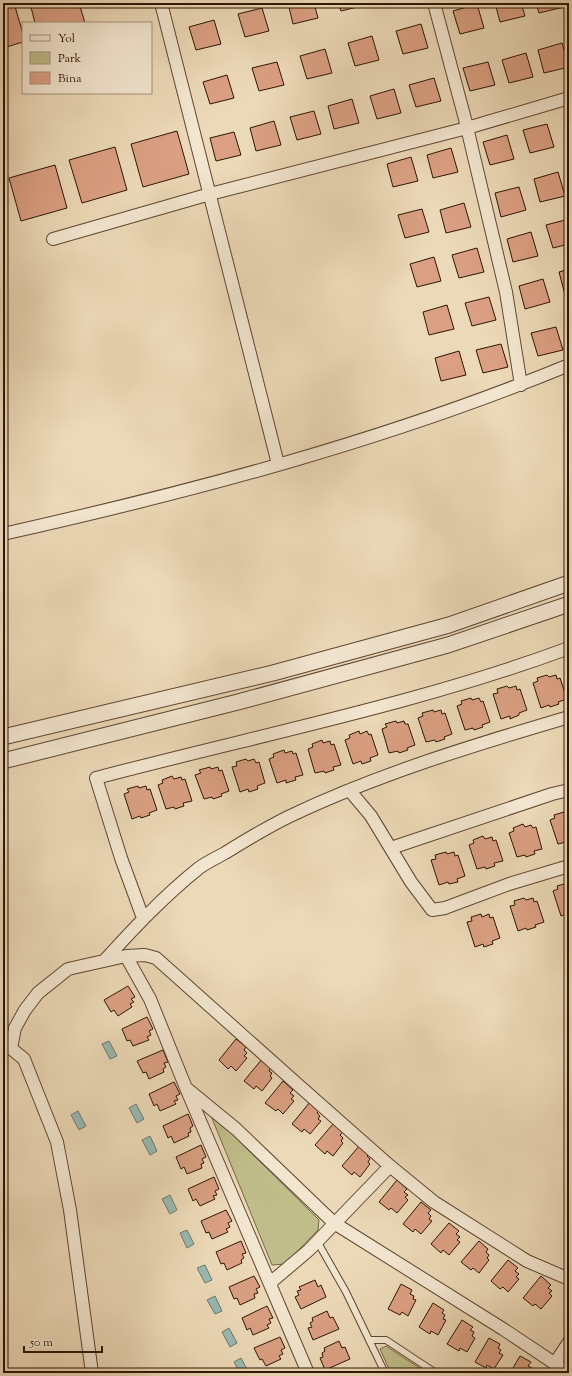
<svg xmlns="http://www.w3.org/2000/svg" width="572" height="1376" font-family="'Sorts Mill Goudy',serif">
  <style>
    .green { fill: #bfbd89; stroke: #766946 }
    .water { fill: #99bab2; stroke: #6e786c }
    .building { fill: #dba083; stroke: #2e1504 }
    .lines { fill: none; stroke-linecap: round; stroke-linejoin: round }
    .service-casing { stroke: #5e4631; stroke-width: 8 }
    .minor-casing { stroke: #5e4631; stroke-width: 14 }
    .tertiary-casing { stroke: #5e4631; stroke-width: 17 }
    .service { stroke: #f3e6d0; stroke-width: 6 }
    .minor { stroke: #f3e6d0; stroke-width: 12 }
    .tertiary { stroke: #f3e6d0; stroke-width: 15 }
  </style>
  <rect width="100%" height="100%" fill="#ecd9b7"/>
  <filter id="stains"><feTurbulence type="fractalNoise" baseFrequency=".005" numOctaves="4"/><feColorMatrix values="0 0 0 0 .2 0 0 0 0 .09 0 0 0 0 .02 0 0 0 .5 -.17"/></filter>
  <radialGradient id="worn" r=".72"><stop offset=".6" stop-color="#630" stop-opacity="0"/><stop offset="1" stop-color="#630" stop-opacity=".3"/></radialGradient>
  <path class="green" d="M209,1111l110,109 -1,10 -33,34 -13,1z
    M386,1346l41,27h-36l-11,-24z"/>
  <path class="water" d="M109,1041l8,15 -7,3 -8,-15z
    M136,1104l8,15 -7,4 -8,-15z
    M78,1111l8,15 -7,4 -8,-15z
    M150,1136l7,15 -7,4 -8,-15z
    M170,1195l7,15 -7,4 -8,-15z
    M187,1230l7,14 -7,4 -7,-15z
    M205,1265l7,15 -7,3 -8,-15z
    M215,1296l7,15 -7,3 -8,-14z
    M229,1328l8,15 -7,4 -8,-15z
    M241,1358l8,15h-9l-6,-11z"/>
  <path class="building" d="M3,3h11l9,31v8l-20,6z
    M30,3h49l6,20h-50z
    M98,3h17l-16,4z
    M288,3h26l4,15 -25,6z
    M338,3h27v2l-24,6z
    M495,3h26l4,13 -25,6z
    M536,3h26l2,4 -25,6z
    M477,4l7,24 -24,6 -7,-23z
    M262,8l7,23 -24,6 -7,-23z
    M214,20l7,24 -25,6 -7,-23z
    M421,24l7,24 -25,6 -7,-23z
    M372,36l7,24 -24,6 -7,-23z
    M562,43l7,24 -25,6 -6,-23z
    M325,49l7,24 -25,6 -7,-23z
    M526,53l7,24 -24,6 -7,-23z
    M277,62l7,23 -25,6 -7,-23z
    M488,62l7,23 -25,6 -7,-23z
    M227,75l7,23 -24,6 -7,-22z
    M434,78l7,23 -25,6 -7,-22z
    M394,89l7,24 -24,6 -7,-23z
    M352,99l7,24 -25,6 -6,-23z
    M314,111l7,23 -24,6 -7,-23z
    M274,121l7,24 -25,6 -6,-23z
    M547,124l7,23 -24,6 -7,-23z
    M177,131l12,43 -46,13 -12,-43z
    M234,132l7,23 -25,6 -6,-23z
    M507,135l7,24 -24,6 -7,-23z
    M115,147l12,43 -45,13 -13,-43z
    M451,148l7,24 -25,6 -6,-23z
    M411,157l7,24 -25,6 -6,-23z
    M55,165l12,43 -46,13 -12,-43z
    M558,172l7,24 -25,6 -6,-23z
    M519,187l7,23 -25,7 -6,-24z
    M464,203l7,24 -25,6 -6,-23z
    M422,209l7,23 -24,6 -7,-23z
    M569,219v25l-16,4 -7,-23z
    M531,232l7,24 -25,6 -6,-23z
    M477,248l7,24 -25,6 -7,-23z
    M434,257l7,24 -24,6 -7,-23z
    M569,269v25l-4,1 -6,-23z
    M543,279l7,23 -25,7 -6,-23z
    M489,297l7,23 -24,6 -7,-23z
    M447,305l7,24 -25,6 -6,-23z
    M556,327l7,23 -25,6 -7,-23z
    M501,344l7,23 -25,6 -7,-23z
    M459,351l7,24 -25,6 -6,-23z
    M547,675l2,2 7,-2 1,4 3,-1 7,21 -9,3 1,2 -9,3 -1,-2 -8,3 -8,-25 5,-2 -1,-3z
    M507,686l2,2 7,-2 1,4 3,-1 7,21 -8,3v2l-9,4v-3l-9,3 -8,-25 5,-1 -1,-4z
    M471,698l1,2 7,-2 2,4 2,-1 7,21 -8,3 1,2 -9,3 -1,-2 -8,2 -8,-24 5,-2 -1,-3z
    M433,710l1,2 7,-2 1,4 3,-1 7,21 -8,3 1,2 -9,3 -1,-2 -9,2 -8,-24 5,-2 -1,-3z
    M396,721l1,2 7,-2 1,3h3l7,21 -8,3 1,2 -9,3 -1,-2 -9,2 -7,-24 5,-2 -2,-3z
    M359,731l1,3 7,-3 2,4 2,-1 7,21 -8,3 1,3 -9,3 -1,-3 -8,3 -8,-24 5,-2 -1,-3z
    M322,740l1,3 7,-2 1,4 3,-1 7,21 -8,2 1,3 -9,3 -1,-2 -9,2 -7,-24 5,-2 -1,-3z
    M284,750l1,3 7,-2 1,3 3,-1 7,22 -8,2 1,3 -10,3v-3l-9,3 -8,-24 5,-2 -1,-3z
    M246,759l2,2 6,-2 2,4 3,-1 6,21 -8,3 1,3 -9,3 -1,-3 -8,3 -8,-25 5,-1 -1,-4z
    M210,767l1,2 7,-2 1,4 3,-1 7,21 -8,3 1,2 -9,3 -1,-2 -8,2 -9,-24 6,-2 -2,-3z
    M172,776l2,3 7,-2 1,3 3,-1 7,22 -9,2 1,3 -9,3 -1,-2 -8,2 -8,-24 5,-2 -1,-3z
    M138,786l1,2 7,-2 1,4 3,-1 7,21 -8,3 1,2 -9,3 -1,-2 -8,3 -8,-25 5,-2 -2,-3z
    M564,812l2,2 3,-1v31h-2l-1,-2 -8,2 -8,-24 5,-2 -1,-3z
    M523,824l2,3 6,-2 2,3 3,-1 6,22 -8,2 1,3 -9,3 -1,-2 -8,2 -8,-24 5,-2 -1,-3z
    M483,836l2,3 7,-2 1,4 3,-1 7,21 -9,2 1,3 -9,3 -1,-2 -8,2 -8,-24 5,-2 -1,-3z
    M446,852l1,2 7,-2 1,4 3,-1 7,21 -8,3 1,3 -9,2 -1,-2 -9,3 -8,-25 5,-1 -1,-4z
    M568,883l1,2v28l-8,3 -8,-25 5,-2 -1,-3z
    M524,898l2,2 7,-2 1,4 3,-1 7,21 -9,3 1,2 -9,3 -1,-2 -8,3 -8,-25 5,-1 -1,-4z
    M481,914l1,3 7,-3 1,4 3,-1 7,21 -8,3 1,3 -9,3 -1,-3 -8,3 -8,-25 5,-1 -1,-4z
    M128,986l7,11 -4,2 3,3 -4,2 2,3 -14,9 -4,-6 -3,2 -7,-12z
    M147,1017l6,12 -4,2 2,4 -4,2 2,3 -16,6 -3,-6 -3,1 -5,-12z
    M236,1039l10,8 -2,3 3,3 -3,3 3,2 -11,13 -5,-5 -3,3 -9,-9z
    M163,1050l5,12 -4,1 2,4 -3,2 1,3 -15,7 -3,-7 -3,1 -6,-12z
    M262,1059l9,8 -2,4 3,2 -2,3 2,2 -10,13 -6,-5 -2,3 -10,-8z
    M283,1081l10,9 -3,3 4,3 -3,3 3,2 -11,13 -5,-5 -2,2 -11,-8z
    M174,1082l6,12 -4,2 2,4 -4,1 2,3 -16,7 -3,-7 -3,2 -5,-12z
    M310,1102l10,8 -3,3 3,3 -2,3 3,2 -11,13 -6,-5 -2,3 -10,-8z
    M188,1114l5,12 -3,2 1,4 -3,1 1,3 -15,7 -3,-7 -3,2 -5,-12z
    M333,1124l10,8 -3,3 3,3 -2,3 2,2 -10,13 -6,-5 -2,3 -10,-9z
    M201,1145l5,12 -4,2 2,4 -3,1 1,4 -15,6 -3,-7 -3,2 -5,-12z
    M360,1145l10,8 -3,3 3,3 -2,3 2,2 -10,13 -6,-5 -2,3 -10,-9z
    M214,1177l5,12 -4,2 2,4 -4,1 2,3 -15,7 -4,-7 -3,2 -5,-12z
    M397,1180l10,9 -3,3 4,3 -3,2 3,3 -11,13 -6,-5 -2,2 -10,-8z
    M421,1202l10,8 -3,3 3,3 -2,3 3,2 -11,13 -6,-5 -2,3 -10,-8z
    M226,1210l6,11 -4,2 2,4 -4,2 2,3 -16,7 -3,-7 -3,1 -5,-12z
    M449,1223l10,8 -3,3 4,3 -3,3 3,2 -11,13 -6,-5 -2,3 -10,-9z
    M241,1241l5,12 -4,1 2,4 -3,2 1,3 -15,7 -3,-7 -3,1 -5,-12z
    M479,1241l9,8 -2,3 3,3 -2,3 2,2 -10,13 -6,-5 -2,2 -10,-8z
    M508,1260l10,8 -3,3 4,3 -3,3 3,2 -11,13 -5,-5 -3,2 -9,-8z
    M254,1276l6,11 -4,2 2,4 -4,1 1,4 -15,7 -3,-7 -3,1 -5,-12z
    M541,1276l10,9 -3,3 4,3 -3,2 3,3 -11,13 -6,-5 -2,2 -10,-8z
    M315,1280l3,7 3,-2 5,12 -25,12 -6,-12 4,-2 -2,-4 4,-1 -2,-3z
    M401,1284l11,6 -2,4 4,2 -1,3 3,1 -8,16 -6,-4 -2,3 -12,-6z
    M433,1303l11,7 -2,3 3,2 -2,4 3,1 -8,15 -7,-4 -1,3 -11,-7z
    M267,1306l6,12 -4,1 2,4 -4,2 2,3 -16,7 -3,-7 -3,2 -5,-12z
    M327,1311l3,7 3,-1 6,12 -26,11 -5,-12 4,-1 -2,-4 3,-2 -1,-3z
    M462,1320l11,7 -3,3 4,2 -2,4 3,2 -8,14 -7,-4 -1,3 -12,-7z
    M280,1337l5,11 -4,2 2,4 -4,2 2,3 -15,7 -4,-7 -2,1 -6,-12z
    M489,1338l11,6 -2,4 3,2 -2,3 4,2 -9,14 -7,-4 -1,3 -11,-6z
    M339,1341l3,7 3,-1 5,12 -25,11 -5,-12 3,-1 -1,-4 3,-2 -1,-3z
    M520,1356l11,6 -3,4 4,2 -2,3 3,2h-23z
    M294,1369l2,4h-12z"/>
  <g class="lines">
    <defs>
      <path id="service" d="M317,1241l29,51 39,81
        M369,1340h17l50,33"/>
      <path id="minor" d="M161,3l117,461
        M434,3l31,116 41,173 15,93
        M53,239l157,-45 257,-66 102,-30
        M3,534c192,-43 384,-94 566,-169
        M350,791l21,25 40,66 21,28 13,-2 64,-24 60,-18
        M391,848l161,-54 17,-4
        M143,918l-22,-60 -25,-80c158,-42 319,-73 473,-130
        M126,956l24,43 36,89 122,285
        M104,961c30,-33 60,-65 95,-93 8,-6 17,-10 26,-15 21,-13 41,-25 63,-36 90,-43 186,-72 281,-100
        M3,1042l21,17 33,83 13,68 22,163
        M11,1048l4,-20 10,-18 13,-17 30,-24 58,-13 19,-1 11,3 140,125 94,83 44,36 93,59 42,18
        M186,1088l50,41 98,94 169,106 66,44
        M270,1283l39,-33 81,-84
        M555,1363l14,-21"/>
      <path id="tertiary" d="M3,737l270,-64 176,-48 120,-42
        M3,761l235,-59 210,-57 121,-41"/>
    </defs>
    <use href="#service" class="service-casing"/>
    <use href="#minor" class="minor-casing"/>
    <use href="#tertiary" class="tertiary-casing"/>
    <use href="#service" class="service"/>
    <use href="#minor" class="minor"/>
    <use href="#tertiary" class="tertiary"/>
  </g>
  <rect width="572" height="1376" fill="none" stroke="#ecd9b7" stroke-width="16"/>
  <rect x="4" y="4" width="564" height="1368" fill="none" stroke="#2e1504" stroke-width="2"/>
  <rect x="8" y="8" width="556" height="1360" fill="none" stroke="#2e1504"/>
  <rect x="22" y="22" width="130" height="72" fill="#f3e6d0" stroke="#a4927e"/>
  <rect x="30" y="35" width="20" height="6" fill="#f3e6d0" stroke="#a4927e"/>
  <text x="58" y="42" font-size="12" fill="#2e1504">Yol</text>
  <rect x="30" y="52" width="20" height="12" fill="#bfbd89" stroke="#a4927e"/>
  <text x="58" y="62" font-size="12" fill="#2e1504">Park</text>
  <rect x="30" y="72" width="20" height="12" fill="#dba083" stroke="#a4927e"/>
  <text x="58" y="82" font-size="12" fill="#2e1504">Bina</text>
  <path d="M24 1346v6h78v-6" fill="none" stroke="#2e1504" stroke-width="2"/>
  <text x="30" y="1346" font-size="12" fill="#2e1504" stroke="#f3e6d0" stroke-width="3" paint-order="stroke">50 m</text>
  <rect width="100%" height="100%" filter="url(#stains)"/>
  <rect width="100%" height="100%" fill="url(#worn)"/>
</svg>
